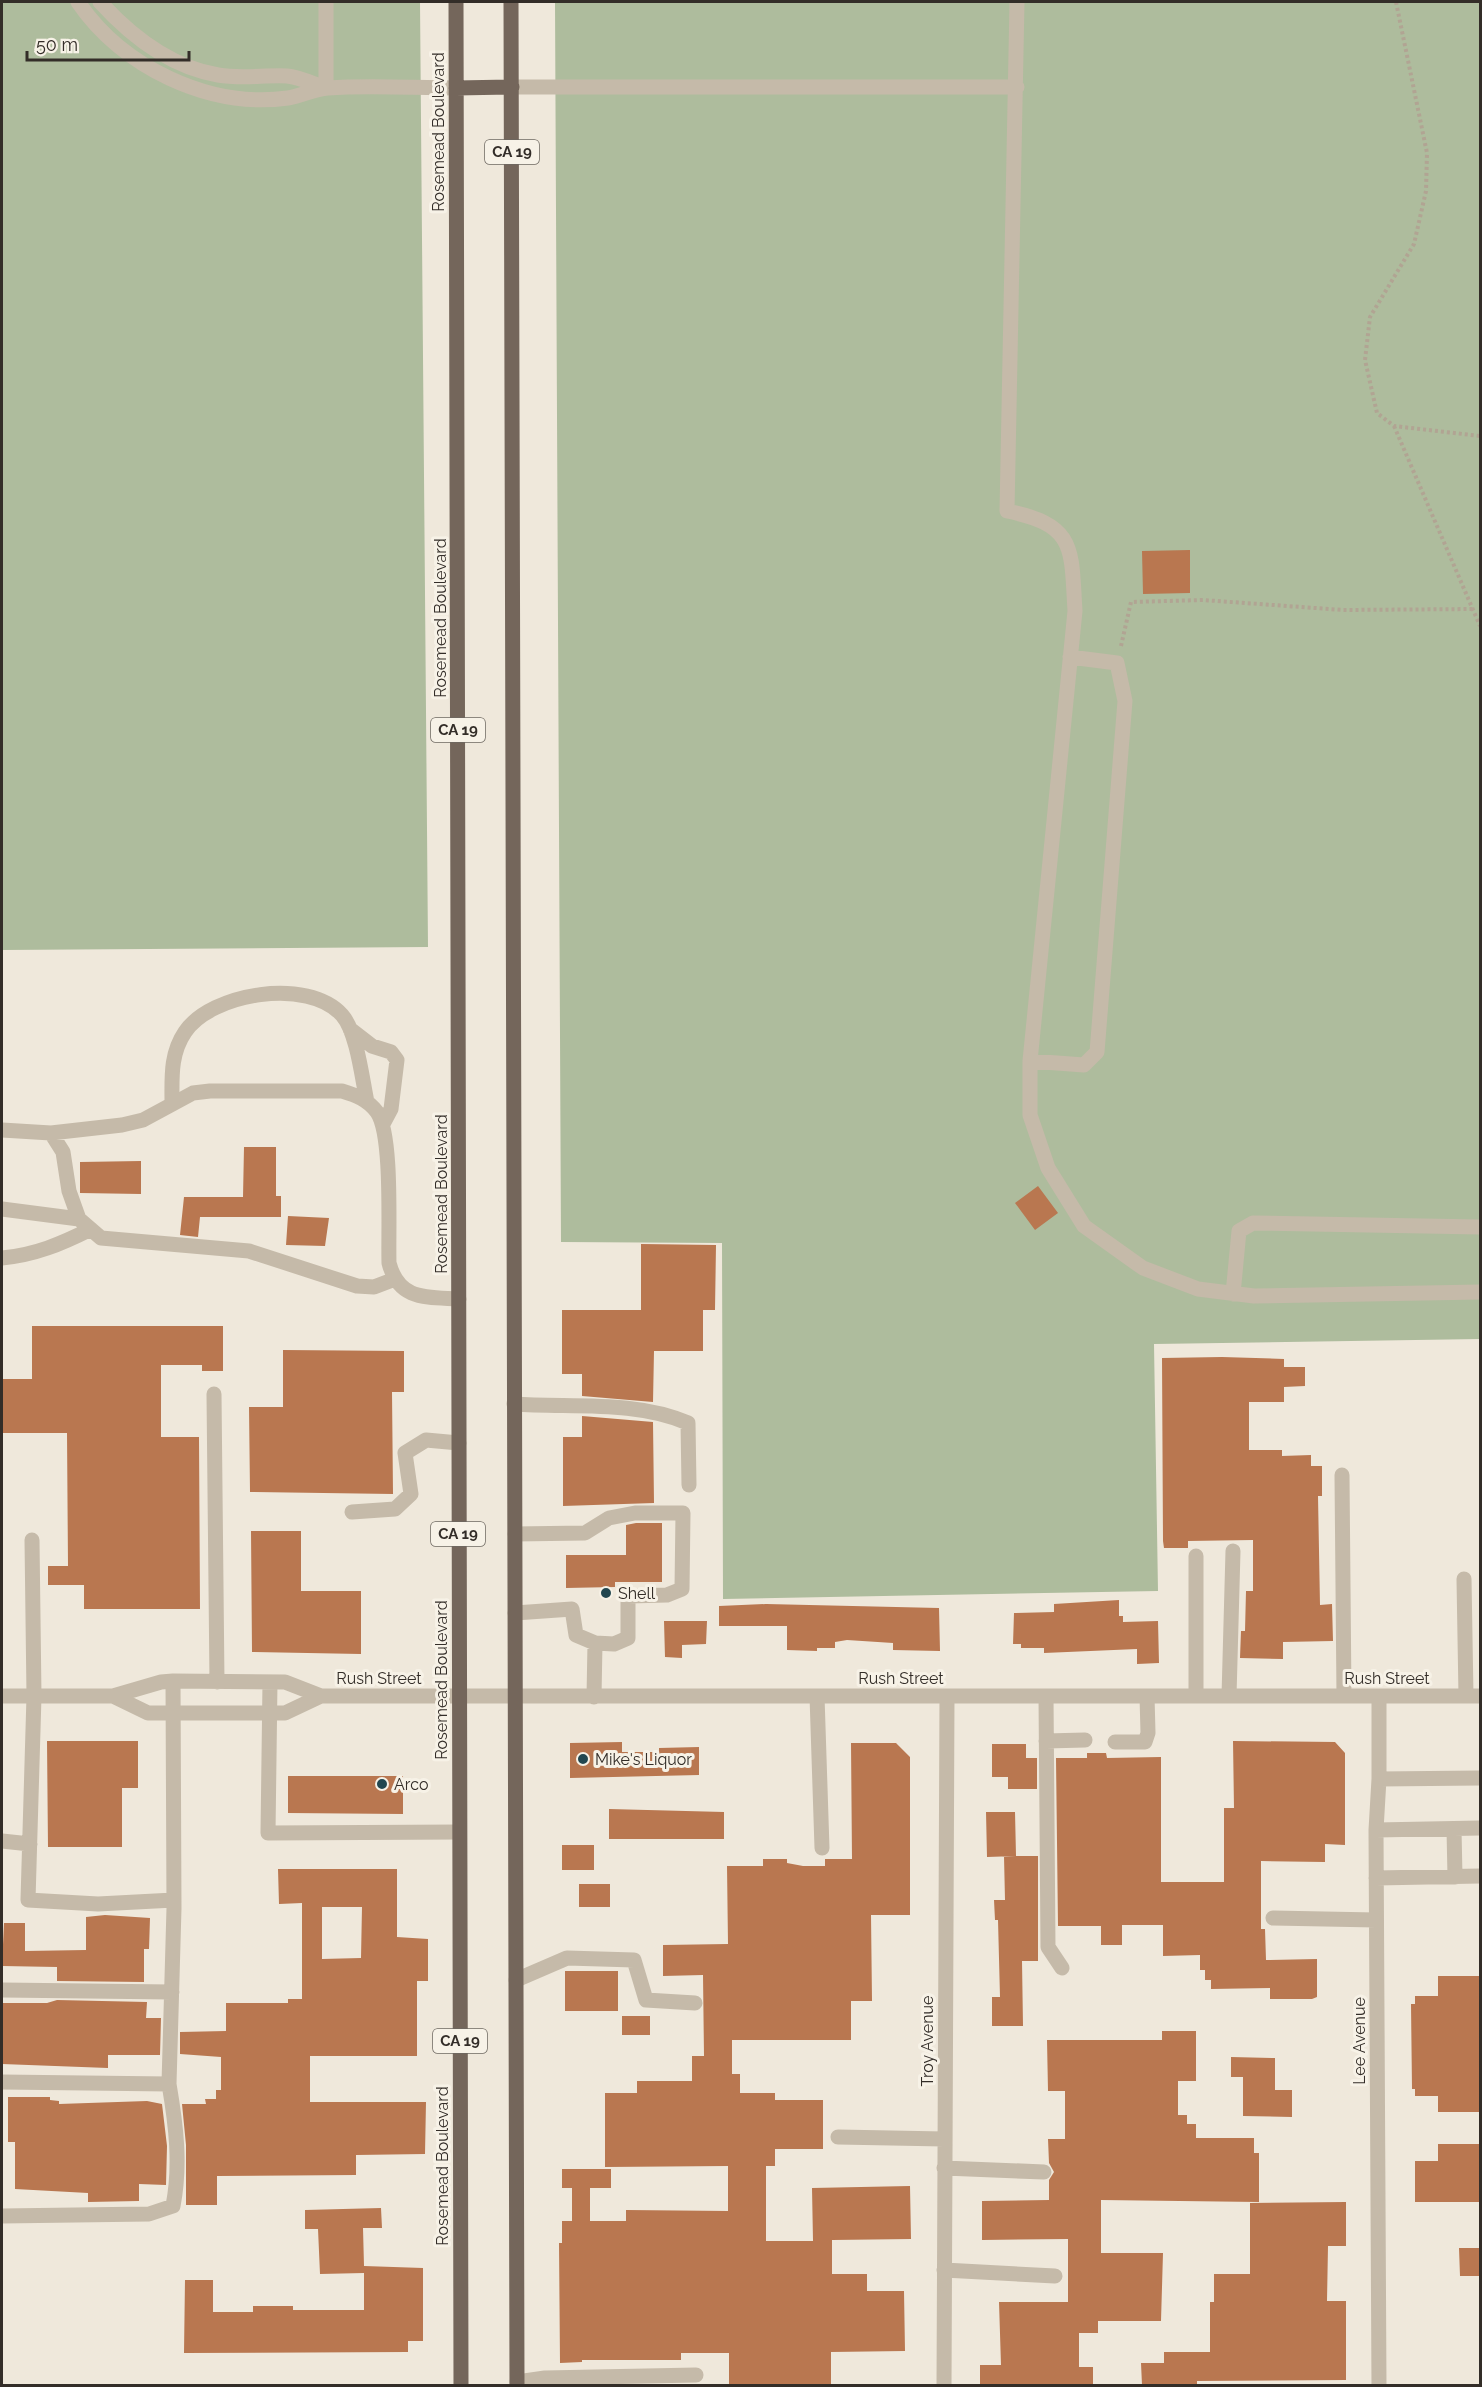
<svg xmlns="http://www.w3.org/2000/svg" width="1482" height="2387" font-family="Raleway,sans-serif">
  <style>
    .green { fill: #aebc9d }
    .building { fill: #b97750; fill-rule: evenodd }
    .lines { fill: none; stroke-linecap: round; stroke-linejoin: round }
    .path { stroke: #b1a493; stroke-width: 4; stroke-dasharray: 3 3; stroke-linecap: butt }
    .minor { stroke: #c5baa9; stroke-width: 15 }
    .major { stroke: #74665b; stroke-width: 15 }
    .poi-dot { fill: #224750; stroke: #f7f2e7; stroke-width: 2 }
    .labels { text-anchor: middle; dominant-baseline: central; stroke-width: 6; stroke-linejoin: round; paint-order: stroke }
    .shield { fill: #f7f2e7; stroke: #6e6861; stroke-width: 1.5 }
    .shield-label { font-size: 15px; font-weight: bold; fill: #332d28 }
    .street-label { font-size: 16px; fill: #332d28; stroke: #f7f2e7 }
    .poi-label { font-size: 16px; fill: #332d28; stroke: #f7f2e7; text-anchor: start }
  </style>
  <rect width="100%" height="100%" fill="#efe8db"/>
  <path class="green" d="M2,2h418l8,945 -426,3z
    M555,2h925v1337l-326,5 4,247 -435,8 -1,-356 -161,-1z"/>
  <path class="building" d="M1190,550v43l-47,1 -1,-43z
    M244,1147h32v49h5v21h-81l-2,20 -18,-2 4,-38h59z
    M141,1161v33l-61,-1v-31z
    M1038,1186l20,27 -23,17 -20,-27z
    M288,1216l41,2 -4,28 -39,-1z
    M641,1244l75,1 -1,65h-12v41h-49l-1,51 -71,-6v-22h-20v-64h79z
    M32,1326h191v45h-21v-6h-41v72h38l1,172h-116v-24h-36v-19h20l-1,-133h-65v-54h30z
    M283,1350l121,1v41h-12l1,102 -143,-2 -1,-85h34z
    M1222,1357l62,2v8h21v19l-21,1v15h-35v48h33v6l29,-1v11h11v30h-4l2,109 12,-1 1,37 -50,1v17l-43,-1 1,-27h4l1,-40h7v-51l-65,1v7h-24l-1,-7 -1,-183z
    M582,1416l71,6 1,81 -91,3v-69h19z
    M636,1523h26v59h-47v5l-49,1v-33h60v-30z
    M251,1531h50v60h60v63l-109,-2z
    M1119,1600v16h4v6l35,-1 1,42 -22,1v-15l-93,4v-5h-23v-4h-8l1,-31 40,-1v-8z
    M766,1604l173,4 1,43 -47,-1v-7l-46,-3 -12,2v6h-18v3l-30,-1v-24h-68v-20z
    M664,1621h43l-1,23 -24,1v13l-17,-1z
    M47,1741h91v47h-16v59h-74z
    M1233,1741l102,1 10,11v92l-20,-1v18l-64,-1v68h4l1,31 51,-1v38l-5,2h-42v-11l-59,1v-9h-6v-10h-5v-15l-37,1v-31h-41v20h-21v-19h-43l-2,-168h31v-5h19l1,5 54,-1v125h63v-74h10z
    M622,1742v10h37v-4l40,-1v28l-129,3v-35z
    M851,1743h45l14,14v158h-39l1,86h-21v39h-119v34h8v19h35v7h48v49h-48v17h-9v75h47l-1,-53 98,-2 1,53 -79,1v34h35v17h37l1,60 -74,1v33h-102v-32h-48v7h-99v2l-22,1 -1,-120h3v-22h10v-33h-10v-19h49v19h-21v33h36v-11l102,1v-45l-123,1v-74h32v-12h55v-25h12l-1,-81 -40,1v-31l65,-1 -1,-78h36v-7h24v4l16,3h22v-7h27z
    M992,1744h34v14h11v31h-29v-12h-16z
    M288,1776h115v38l-115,-1z
    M609,1809l115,3v27h-115z
    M986,1812h29l1,44 -29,1z
    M562,1845h32v25h-32z
    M1004,1856h34v105h-16l1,65h-31v-29h8l-2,-77h-3l-1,-20h11z
    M278,1869h119v68l31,2v42h-11v75h-107v46h116l-1,52 -69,1v20l-139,1v29h-31v-60l-4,-41h24l-1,-5h11v-9h5v-33l-41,-3v-22l46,-1v-28h62v-4h14v-96l-23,1zM322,1907h40l-1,51 -39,1z
    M579,1884h31v23h-31z
    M105,1915l45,3 -1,31h-5v33l-87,-1v-14l-55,-1 2,-43h21v28l61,-1v-33z
    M565,1971h53v40h-53z
    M1438,1976h42v136h-42v-16h-23v-7h-3l-1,-85h4v-8h23z
    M57,2000l90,2 -1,16h15l-1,37h-52v13l-106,-4v-61h45z
    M622,2016h28v19h-28z
    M1162,2031h34v50h-18v34h9v9h9v14h58v15h5v49l-158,-2v53h62l-2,68h-63v12h-19v34h14v18h-113v-20h21l-2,-63h69v-63l-86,1v-39l67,-1v-20l5,-8 -5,-9 -1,-24h17v-48h-17l-1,-51h115z
    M1231,2057l44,1v32h17v27l-49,-1v-39h-12z
    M8,2097h42v3l9,1v3l88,-3 15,3 5,42 -1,39 -27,-1v17l-51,1v-9l-73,-4v-47h-7z
    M1438,2144h42v58h-65v-41h23z
    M1346,2202v44h-18l-1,55h19v79l-149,1v4h-55l-1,-22h23v-11h46v-50h4v-28h36v-71z
    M381,2208l1,20h-19l1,38 59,2v73h-15v11l-224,1 1,-73h28v32h40v-6h40v4h71v-37l-44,1 -2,-45h-13v-19z
    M1459,2248h21v28h-20z"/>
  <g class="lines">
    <path class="path" d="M1396,2l31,151 -1,38 -12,53 -44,73 -5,43 12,53 17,13 86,10
      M1394,426l86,200
      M1121,646l10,-44 72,-2 140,10 132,-1"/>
    <path class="minor" d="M78,2c44,65 131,107 210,96 13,-2 26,-9 40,-10 42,-3 86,0 128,0
      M100,2c31,34 70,65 118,73 23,4 46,0 69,1 12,1 27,8 39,12
      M326,2v86
      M1017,2l-10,509c70,14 64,38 68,100l-45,450v54l18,53 36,58 59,42 55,21 56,7 226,-4
      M512,87h505
      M350,1029l22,17 19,6 6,8 -6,49 -8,15
      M1030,1061l54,4 13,-13 28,-351 -8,-38 -47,-6
      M172,1103c0,-25 -2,-49 13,-71 26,-39 123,-55 157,-17 15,17 20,63 25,87
      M2,1130l49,3 71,-8 21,-5 50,-27 17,-2h132c14,4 26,9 35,21 16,23 11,119 12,151 10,38 38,34 70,36
      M51,1133l12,19 6,39 10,28 22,19 148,13 108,35 17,1 21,-8
      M2,1209l77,10
      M2,1258c33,-3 59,-14 89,-29
      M1233,1294l6,-63 14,-8 227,4
      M214,1394l3,288
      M514,1404c57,4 121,-4 174,19l1,62
      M1342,1475l2,221
      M352,1512l43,-3 16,-15 -6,-41 21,-13 33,3
      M515,1534l70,-1 24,-15 26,-5h48l-1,76 -15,6 -39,1v42l-14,6 -19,-1 -1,54
      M32,1540l2,156 -6,204 70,4 76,-4
      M1464,1579l2,117
      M515,1613l57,-4 4,26 19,8
      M270,1682l-2,151 191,-1
      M2,1696h111l48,-14 12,-1 112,1 36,14h1159
      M113,1696l35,17h137l36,-17
      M817,1696l5,152
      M1046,1696l2,251 14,21
      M1196,1696v-140
      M1229,1696l4,-145
      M1046,1741l39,-1
      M1115,1742h30l3,-9 -1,-37
      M1379,1779l101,-1
      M1454,1829l1,48
      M1376,1830l104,-2
      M2,1841l28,3
      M1376,1878l104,-2
      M1273,1918l103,2
      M516,1980l51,-22 67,2 12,40 49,3
      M2,1990l170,2
      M2,2082l167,2 5,-176 -1,-227
      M838,2137l106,2
      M944,2168l100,4
      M2,2216l147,-2 24,-8c8,-41 3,-81 -4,-122
      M944,2270l111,6
      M517,2382l28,-4 151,-3
      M944,2386l3,-690
      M1379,2386l-3,-556 3,-51v-83"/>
    <path class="major" d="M456,2l5,2384
      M511,2l6,2384
      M456,88l56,-1"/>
  </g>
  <g class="poi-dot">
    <circle cx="606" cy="1593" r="6"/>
    <circle cx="583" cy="1759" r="6"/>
    <circle cx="382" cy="1784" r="6"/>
  </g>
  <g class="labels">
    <g class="shield">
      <rect x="485" y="140" width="54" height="24" rx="4.5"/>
      <rect x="431" y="718" width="54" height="24" rx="4.5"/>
      <rect x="431" y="1522" width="54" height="24" rx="4.5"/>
      <rect x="433" y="2029" width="54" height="24" rx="4.5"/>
    </g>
    <g class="shield-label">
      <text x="512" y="152">CA 19</text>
      <text x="458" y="730">CA 19</text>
      <text x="458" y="1534">CA 19</text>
      <text x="460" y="2041">CA 19</text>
    </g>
    <g class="street-label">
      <text transform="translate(438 132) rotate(-90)">Rosemead Boulevard</text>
      <text transform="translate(440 618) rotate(-90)">Rosemead Boulevard</text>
      <text transform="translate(441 1194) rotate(-90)">Rosemead Boulevard</text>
      <text x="379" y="1678">Rush Street</text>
      <text x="901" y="1678">Rush Street</text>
      <text x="1387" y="1678">Rush Street</text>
      <text transform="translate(441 1680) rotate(-90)">Rosemead Boulevard</text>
      <text transform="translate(927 2041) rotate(-90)">Troy Avenue</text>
      <text transform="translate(1359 2041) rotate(-90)">Lee Avenue</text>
      <text transform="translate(442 2166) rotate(-90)">Rosemead Boulevard</text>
    </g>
    <g class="poi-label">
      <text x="618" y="1593">Shell</text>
      <text x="595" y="1759">Mike's Liquor</text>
      <text x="394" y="1784">Arco</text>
    </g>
  </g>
  <rect width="1482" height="2387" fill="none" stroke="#332d28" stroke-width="6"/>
  <path d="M27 51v9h162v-9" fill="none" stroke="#332d28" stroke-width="3"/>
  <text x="36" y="51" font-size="18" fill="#332d28" stroke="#f7f2e7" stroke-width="4.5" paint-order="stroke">50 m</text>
</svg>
